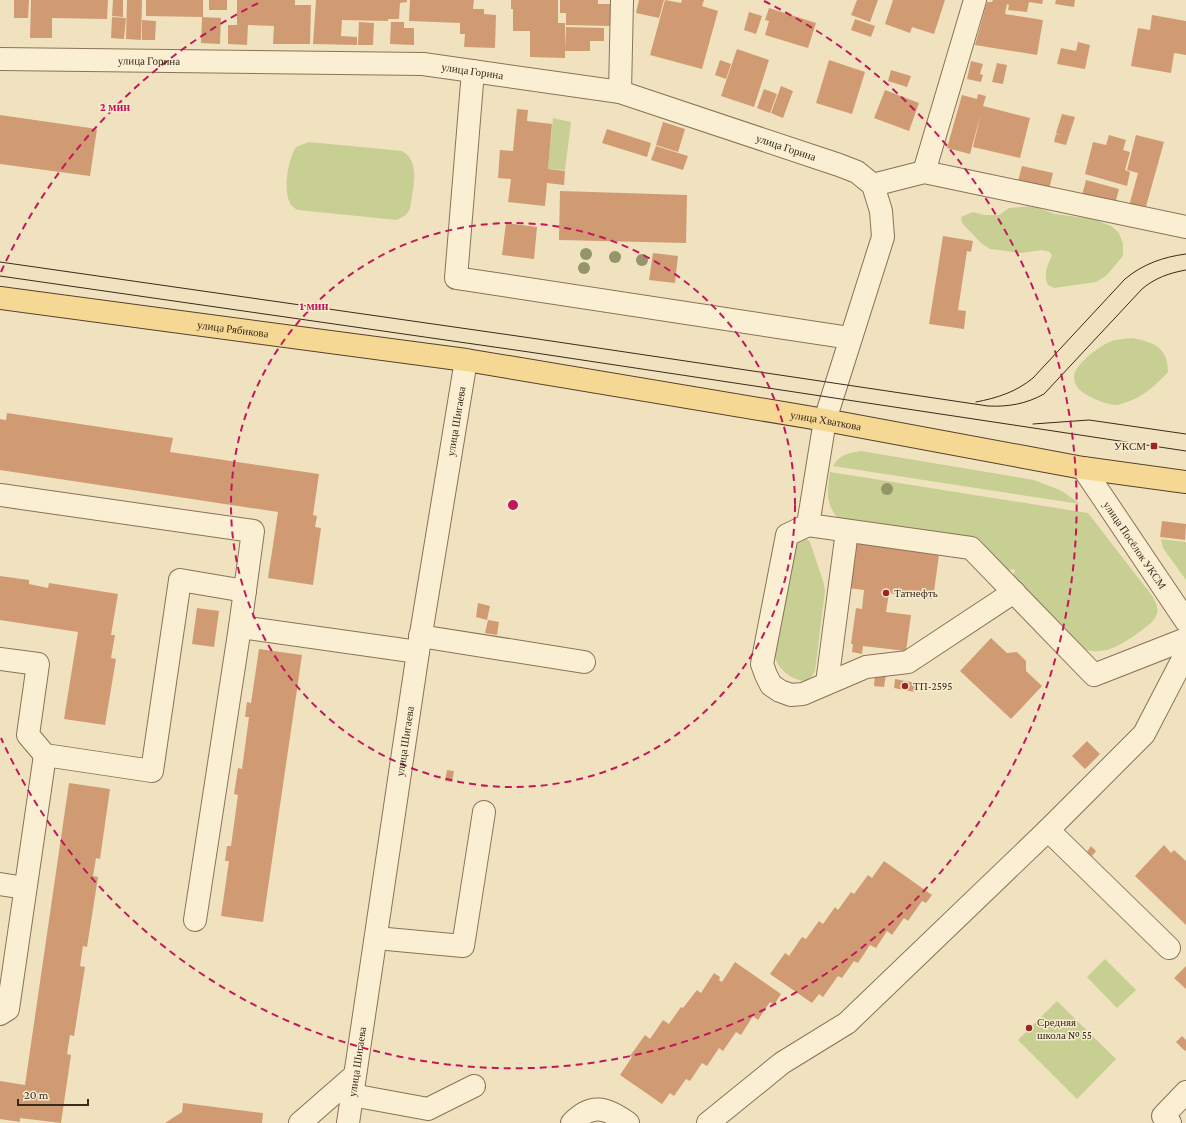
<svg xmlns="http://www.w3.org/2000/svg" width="1186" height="1123" font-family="'Crimson Pro',serif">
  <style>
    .green { fill: #c7cf93 }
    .building { fill: #d09b73 }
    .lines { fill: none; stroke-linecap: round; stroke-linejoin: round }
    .minor-casing { stroke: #8a7257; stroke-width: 24 }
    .major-casing { stroke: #57402b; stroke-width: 24 }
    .minor { stroke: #faefd3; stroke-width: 22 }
    .major { stroke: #f6d895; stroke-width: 22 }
    .tram { stroke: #392a1c; stroke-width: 1 }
    .tree { fill: #949568 }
    .ring { fill: none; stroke: #c2185b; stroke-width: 2; stroke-dasharray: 7 5 }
    .poi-dot { fill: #9c2424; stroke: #f7eccf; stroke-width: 1.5 }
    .labels { text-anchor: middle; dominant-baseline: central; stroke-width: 3; stroke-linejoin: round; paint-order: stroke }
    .street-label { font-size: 11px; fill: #392a1c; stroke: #f7eccf }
    .poi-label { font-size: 11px; fill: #392a1c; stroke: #f7eccf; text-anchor: start }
    .centre { fill: #c2185b; stroke: #f7eccf; stroke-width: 2 }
    .ring-label { font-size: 12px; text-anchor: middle; font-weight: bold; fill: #c2185b; stroke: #f7eccf; stroke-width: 3; stroke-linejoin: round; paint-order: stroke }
  </style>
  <rect width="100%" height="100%" fill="#f0e2bf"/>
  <path class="green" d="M553,118l18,4 -6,48 -17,-1z
    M309,142l93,9c20,11 10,39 8,58l-4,6 -9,5 -99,-10c-1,-1 -3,-1 -5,-3 -12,-11 -5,-48 3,-60z
    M1033,206l22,8 38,5 18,7 8,7 4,11v12l-17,20 -10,6 -42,6 -6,-3c-5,-10 -1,-19 4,-29l-2,-4 -8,-2 -21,3 -31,-4 -9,-6 -19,-20 -1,-6 12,-5 11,3h15l10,-7z
    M1133,338c21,5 35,9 35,34 -13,14 -26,26 -44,31 -3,1 -6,2 -9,2 -9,-1 -19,-5 -26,-9 -7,-3 -15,-10 -15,-18 -1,-14 29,-35 41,-38 5,-1 12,-1 18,-2z
    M861,451l173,29 28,11 18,13 -247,-38c7,-12 16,-13 28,-15z
    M830,472l258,41 65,84c2,5 6,11 4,17 -2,7 -10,12 -15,16 -18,13 -36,27 -59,19l-72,-71 4,-7 -1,-2 -4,1 -3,3 -26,-27 -141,-25c-15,-17 -13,-28 -10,-49z
    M802,537l4,1 4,4 14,42 1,7 -10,80 -3,5 -6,5c-16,-1 -28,-12 -33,-28l18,-106z
    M1161,539l25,3v38l-23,-32z
    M1105,959l31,31 -19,18 -30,-31z
    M1057,1001l59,58 -39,40 -59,-59z"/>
  <path class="building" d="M14,0h15l-1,18h-14z
    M31,0h77l-1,19 -55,-1v20h-22z
    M113,0h10v17l-11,-1z
    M127,0h15l-1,40 -15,-1z
    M146,0h57v17l-57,-1z
    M209,0h18v10h-18z
    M237,0h58v5h16l-1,39h-37l1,-18 -26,-1 -1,20 -19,-1v-19h9z
    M316,0h91v2l-7,1 -1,16h-11v2l-46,-1 -1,16 16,1v8l-44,-1z
    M410,0h64l-1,9h11v5l12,1 -1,33 -31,-1 1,-13h-5v-11l-51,-2z
    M511,0h47v23h7v35l-35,-1v-26h-17v-22h-2z
    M560,0h38v4h14v22l-46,-1v-12h-6z
    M639,0h25l-5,18 -23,-5z
    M665,0l16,3 1,-3h22l-2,6 16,5 -16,58 -52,-14z
    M857,0h21l-8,22 -19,-7z
    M893,0h52l-11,34 -22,-7 -2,6 -25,-9z
    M993,0h50l-1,4 -13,-2 -2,10 -19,-2 1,-5 -2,-1 -2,10 38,6 -6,35 -62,-10 12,-43h5z
    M1056,0h19l-1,7 -19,-3z
    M769,8l47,15 -8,25 -43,-13 4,-14 -4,-1z
    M749,12l13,4 -6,18 -12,-4z
    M1152,15l34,6v34l-12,-2 -3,20 -40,-7 7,-38 12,2z
    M112,17l14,1 -2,21 -13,-1z
    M202,17l19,1 -1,26 -19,-1z
    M855,19l20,7 -4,11 -20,-7z
    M142,20l14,1 -1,19h-13z
    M359,22l15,1 -1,22h-15z
    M391,22h13v6h10v17l-24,-1z
    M566,27l38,1v13h-14v10h-25z
    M1078,42l12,3 -5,24 -28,-5 4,-16 15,3z
    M737,49l32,11 -15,47 -33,-11z
    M720,60l11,4 -5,15 -11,-4z
    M829,60l36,12 -13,42 -36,-11z
    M971,61l12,3 -3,10 3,1 -2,7 -14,-3z
    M997,63l10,2 -4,19 -11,-2z
    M891,70l20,6 -4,11 -19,-6z
    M781,86l12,5 -10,27 -12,-5z
    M764,89l13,5 -7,19 -13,-5z
    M885,90l34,13 -10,28 -35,-13z
    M978,94l8,2 -3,10 47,12 -10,40 -47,-11 8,-34 -11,41 -23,-6 15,-53 15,4z
    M517,109l11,1 -1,11 25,3 -4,45 17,2 -1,14 -17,-2 -2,23 -37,-4 3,-23 -13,-1 2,-28 13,1z
    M1062,114l13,3 -9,28 -12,-3 2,-8 4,1 -4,-2z
    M0,115l97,14 -7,47 -90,-12z
    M663,122l22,7 -7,23 -22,-7z
    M607,129l44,14 -4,14 -45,-14z
    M1109,135l17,5 -3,10 7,2 -5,18 5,2 -3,14 -42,-12 8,-32 13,3z
    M1136,135l28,7 -19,68 -16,-4 9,-33 -11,-3z
    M656,146l32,10 -5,14 -32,-10z
    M1022,166l31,7 -5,20 -31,-8z
    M1086,180l33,9 -5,19 -33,-9z
    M560,191l127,4 -1,48 -127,-3z
    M506,223l31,4 -3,32 -32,-4z
    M943,236l30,5 -2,11 -4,-1 -9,59 8,1 -2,18 -35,-5z
    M653,253l25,3 -3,27 -26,-3z
    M7,413l166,25 -3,14 149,22 -6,41 4,1 -2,11 6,1 -8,57 -45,-7 10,-66 -278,-42v-51l6,1z
    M1162,521l24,3 -1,16 -25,-3z
    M855,536l85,11 -7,52 -44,-6 -3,19 25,3 -5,36 -43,-5 -1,8 -10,-2 1,-8h-2l5,-36 6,1 2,-19 -16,-2z
    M0,576l29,4v4l19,4 1,-5 69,11 -7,41h4l-4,23 5,1 -11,66 -41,-6 14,-87 -78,-12z
    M478,603l12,3 -3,14 -11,-3z
    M197,608l22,3 -5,36 -22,-3z
    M488,620l11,2 -2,13 -12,-2z
    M991,638l16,15 10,-1 9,9v10l16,15 -31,33 -51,-48z
    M259,649l43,6 -39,267 -42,-6 8,-55h-4l2,-15h4l7,-51 -4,-1 4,-26 4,1 7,-52h-4l2,-15 4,1z
    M875,674l11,1 -2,12 -10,-1z
    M895,679l21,4 -1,9 -21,-4z
    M1087,741l13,13 -15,15 -13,-13z
    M447,770l7,1 -2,11 -7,-1z
    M69,783l41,6 -10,70 -4,-1 -3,18 5,1 -11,70 -4,-1 -3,20 5,1 -11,69 -4,-1 -3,19 4,1 -10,68 -41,-5v4l-20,-3v-38l25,4z
    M1164,845l7,8 3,-3 12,11v64l-51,-49z
    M1091,846l5,5 -4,5 -5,-4z
    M884,861l48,34 -6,8 -4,-2 -14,20 -4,-3 -12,17 -5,-4 -11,17 -6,-3 -12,18 -4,-2 -12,17 -4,-2 -15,21 -4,-3 -7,9 -42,-29 15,-21 4,3 13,-19 4,2 13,-18 4,3 12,-17 3,3 13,-18 3,2 14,-19 4,3z
    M735,962l46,32 -7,11 -4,-3 -12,18 -5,-4 -12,19 -5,-3 -13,19 -4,-3 -12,18 -5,-3 -12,18 -4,-2 -12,17 -4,-3 -8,11 -42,-29 12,-18 -2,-1 15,-21 5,4 13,-19 6,4 12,-17 2,1 14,-18 4,3 13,-20 6,4 -1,3 3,2z
    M1186,966v23l-12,-11z
    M1182,1036l4,4v10l-1,1 -9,-9z
    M183,1103l80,10 -1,10h-97l17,-11z"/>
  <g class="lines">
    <defs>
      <g id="minor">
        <path id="s1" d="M0,59l423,5 197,28 219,73 18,7 16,13 51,-13 262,55"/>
        <path d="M473,71l-17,207 394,60"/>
        <path d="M620,92l2,-92"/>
        <path d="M924,172l51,-172"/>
        <path d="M873,185l8,26 2,26 -58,183 -17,105 163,23 123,127 92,-36"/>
        <path id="s2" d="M1083,468l103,153"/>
        <path d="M0,495l253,36 -13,96"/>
        <path d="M808,525l-21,10 -25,129 4,11 5,10 9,6 11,4 12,-1 63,-27 42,-5 106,-70"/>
        <path d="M420,636l164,26"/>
        <path d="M0,659l38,5 -10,71 17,20 107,16 28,-191 65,11"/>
        <path d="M827,683l20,-152"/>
        <path d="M1048,830l121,118"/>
        <path d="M0,884l25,4"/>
        <path d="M195,920l45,-293 178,25"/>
        <path d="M376,938l87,8 21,-134"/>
        <path d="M0,1014l8,-5 37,-254"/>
        <path d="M352,1095l76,14 46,-23"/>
        <path d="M300,1123l55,-48"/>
        <path id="s3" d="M348,1123l70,-471 48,-292"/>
        <path d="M572,1123c20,-21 35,-15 56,0"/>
        <path d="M708,1123l74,-60 65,-40 201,-193 96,-96 42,-81"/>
        <path d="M1170,1123l-7,-7 23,-24"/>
      </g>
      <g id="major">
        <path id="s4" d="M0,298l466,62 359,60 258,48 103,14"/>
      </g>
    </defs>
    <use href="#minor" class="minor-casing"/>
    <use href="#major" class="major-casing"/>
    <use href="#minor" class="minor"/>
    <use href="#major" class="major"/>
    <path class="tram" d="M0,262l531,76 457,68c20,1 38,-2 56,-12l98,-105c13,-11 27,-16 44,-19
      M0,276l529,76 657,99
      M976,402c21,-4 40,-10 57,-24l92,-99c18,-15 38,-22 61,-25
      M1033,424l56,-4 97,14"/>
  </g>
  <g class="tree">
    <circle cx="586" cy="254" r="6"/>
    <circle cx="615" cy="257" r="6"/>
    <circle cx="642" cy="260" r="6"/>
    <circle cx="584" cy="268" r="6"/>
    <circle cx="887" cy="489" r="6"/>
  </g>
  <g class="ring">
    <circle cx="513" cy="505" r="282"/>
    <path d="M1 272A563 563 0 0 1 262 1M764 1A563 563 0 1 1 1 738"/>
  </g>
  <g class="poi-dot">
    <rect x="1150" y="442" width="8" height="8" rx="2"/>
    <circle cx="886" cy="593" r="4"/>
    <circle cx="905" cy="686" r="4"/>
    <circle cx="1029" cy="1028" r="4"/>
  </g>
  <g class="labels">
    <g class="street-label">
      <text stroke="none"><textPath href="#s1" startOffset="149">улица Горина</textPath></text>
      <text stroke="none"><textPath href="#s1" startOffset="473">улица Горина</textPath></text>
      <text stroke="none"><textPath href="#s1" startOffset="797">улица Горина</textPath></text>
      <text stroke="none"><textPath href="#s4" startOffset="235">улица Рябикова</textPath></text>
      <text stroke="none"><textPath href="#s3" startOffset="710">улица Шигаева</textPath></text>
      <text stroke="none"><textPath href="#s4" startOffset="835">улица Хваткова</textPath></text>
      <text stroke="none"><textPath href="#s2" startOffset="93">улица Посёлок УКСМ</textPath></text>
      <text stroke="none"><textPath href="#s3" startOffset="386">улица Шигаева</textPath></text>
      <text stroke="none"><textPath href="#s3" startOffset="62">улица Шигаева</textPath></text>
    </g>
    <g class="poi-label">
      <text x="1146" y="446" text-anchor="end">УКСМ</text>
      <text x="894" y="593">Татнефть</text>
      <text x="913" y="686">ТП-2595</text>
      <text x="1037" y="1022">Средняя<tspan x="1037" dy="13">школа № 55</tspan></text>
    </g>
  </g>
  <circle cx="513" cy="505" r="6" class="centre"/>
  <g class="ring-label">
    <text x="115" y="111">2 мин</text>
    <text x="314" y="310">1 мин</text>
  </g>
  <path d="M18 1099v6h70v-6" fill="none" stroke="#392a1c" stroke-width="2"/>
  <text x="24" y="1099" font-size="12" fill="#392a1c" stroke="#f7eccf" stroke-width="3" paint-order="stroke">20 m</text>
</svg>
